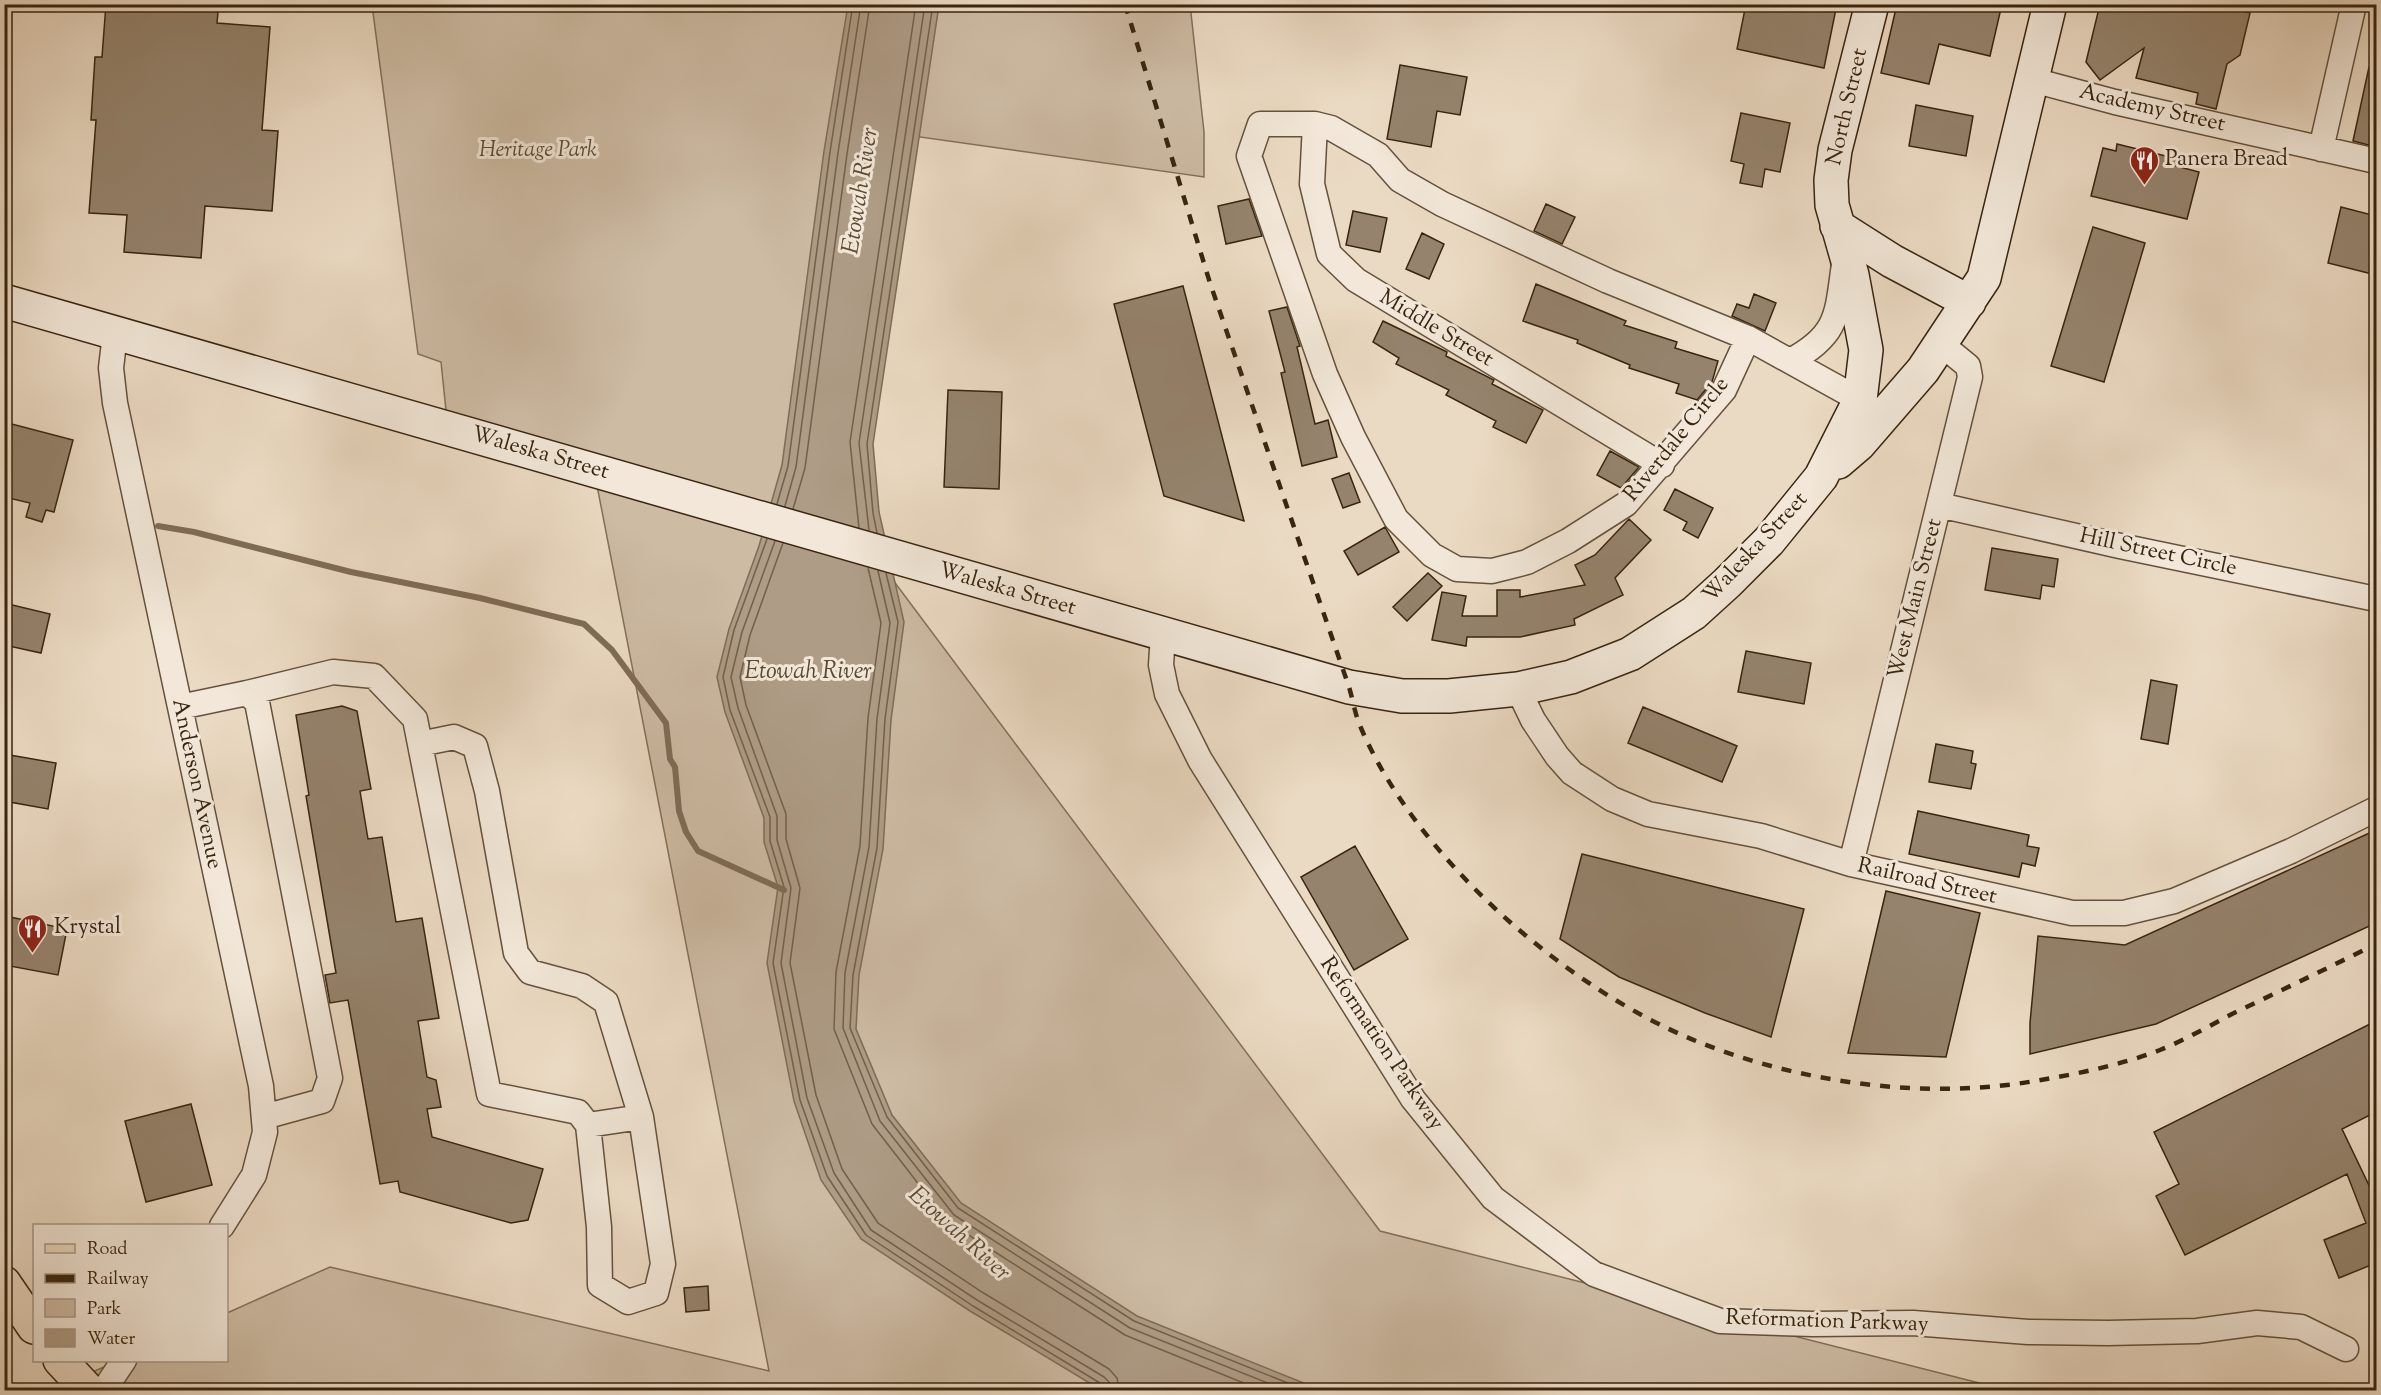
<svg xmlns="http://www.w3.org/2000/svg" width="2381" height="1395" font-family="'Sorts Mill Goudy',serif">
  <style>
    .green { fill: #cdbba4; stroke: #82705a; stroke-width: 1.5 }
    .water { fill: #ae9c86; stroke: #7f6c56; stroke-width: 1.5 }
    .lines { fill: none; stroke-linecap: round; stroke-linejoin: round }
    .shore { stroke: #73604a; stroke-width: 1.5 }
    .stream { stroke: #7f6c56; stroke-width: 6 }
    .building { fill: #95836d; stroke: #38250f; stroke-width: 1.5 }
    .minor-casing { stroke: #65523c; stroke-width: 27 }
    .secondary-casing { stroke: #38250f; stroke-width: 36 }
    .primary-casing { stroke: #38250f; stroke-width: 36 }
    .minor { stroke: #f2e7d8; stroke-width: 24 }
    .secondary { stroke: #f2e7d8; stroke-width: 33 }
    .primary { stroke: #ebdac3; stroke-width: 33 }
    .rail { stroke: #38250f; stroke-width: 4.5; stroke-dasharray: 10 10; stroke-linecap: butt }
    .labels { text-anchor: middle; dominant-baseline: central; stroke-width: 6; stroke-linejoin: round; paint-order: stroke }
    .street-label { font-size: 22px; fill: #38250f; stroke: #f2e7d8 }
    .park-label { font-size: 22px; font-style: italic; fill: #5d4a34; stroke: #f2e7d8 }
    .poi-label { font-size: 22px; fill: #38250f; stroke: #f2e7d8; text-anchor: start }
    .water-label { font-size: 24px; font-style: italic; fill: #5b4933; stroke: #f2e7d8 }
  </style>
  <rect width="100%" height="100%" fill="#ebdac3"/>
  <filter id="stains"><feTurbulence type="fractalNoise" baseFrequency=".00333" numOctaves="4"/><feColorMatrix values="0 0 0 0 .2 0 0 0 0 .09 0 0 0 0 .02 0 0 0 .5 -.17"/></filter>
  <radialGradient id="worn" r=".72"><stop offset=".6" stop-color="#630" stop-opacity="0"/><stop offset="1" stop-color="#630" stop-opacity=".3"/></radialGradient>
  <path class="green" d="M1190,4l14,128v45l-326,-46 -9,417 511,683 627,159h-1931l-12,-6 54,-23 108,-1 1,-47 103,-46 439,104 -176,-906 -146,-45 -6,-58 -23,-8 -46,-349z"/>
  <path class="water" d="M848,5h91l-66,439 6,68 25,110 -13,98 -8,129 -24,126 -3,54 36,86 69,88 176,113 184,74h-220l-131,-79 -109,-72 -40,-59 -27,-79 -27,-138 11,-76 -14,-45v-24l-39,-106 -8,-35 12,-48 30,-83 23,-81 42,-314z"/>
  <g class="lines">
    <path class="shore" d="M777,504l11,-38 42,-314 23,-148
      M785,506l11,-39 42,-314 23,-149
      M793,509l12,-41 42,-314 23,-150
      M859,528l-9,-86 66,-438
      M869,530l-10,-87 66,-439
      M877,533l-4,-20 -6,-69 66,-440
      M767,539l-33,91 -11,47 7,33 40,107v24l14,46 -11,76 27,137 27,76 39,59 107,71 127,77 3,7
      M775,541l-33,91 -11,45 7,31 39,108v24l14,48 -10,75 26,135 27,75 37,57 106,70 127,77 5,5 1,8
      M783,543l-33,92 -10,42 6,28 40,109v25l14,49 -10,75 26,132 26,74 36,54 104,69 127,77 8,9 2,12
      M868,568l13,55 -13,95 -8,128 -24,126 -2,57 38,95 76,98 177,113 136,55
      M878,571l12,52 -13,96 -8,128 -24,126 -2,55 37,93 74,94 176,113 155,62
      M886,573l12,49 -13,97 -8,129 -24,127 -3,53 37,89 71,91 176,113 171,69"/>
    <path class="stream" d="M158,526l36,6 157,40 129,26 104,26 28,26 54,73 4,36 5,8 4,44 7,21 12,19 86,39"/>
  </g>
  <path class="building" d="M106,4l112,8 -1,11 53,4 -8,103 16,1 -6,80 -67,-5 -4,52 -77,-6 3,-37 -38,-2 7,-93h-5l4,-63h7z
    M1746,4l27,6 1,-6h63l-13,64 -87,-19z
    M1897,4h105l-12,52 -51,-12 -10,40 -48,-11z
    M2100,4h113l37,9 -10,42 -13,9 -11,45 -20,-5 2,-11 -62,-15 8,-30 -44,32 -14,-18z
    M1400,65l67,12 -7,38 -23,-4 -6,36 -44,-8z
    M2369,67l7,1v79l-23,-6z
    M1916,105l57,11 -7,40 -57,-10z
    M1741,113l49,10 -10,49 -15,-3 -3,18 -22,-4 4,-19 -13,-3z
    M2117,144l61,15 -2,7 23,6 -12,47 -96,-23 12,-48 13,3z
    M1249,199l13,37 -36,8 -8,-38z
    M1546,204l29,13 -13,27 -28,-13z
    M2341,207l35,9v59l-48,-12z
    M1353,211l34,7 -7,34 -34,-7z
    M2093,227l52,16 -41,139 -53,-16z
    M1422,233l22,11 -15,35 -23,-10z
    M1536,284l90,37 -2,4 53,17 -2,6 43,13 -6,21 -15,18 -21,-7 3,-9 -50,-16 1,-3 -53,-22 1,-3 -55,-19z
    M1183,286l61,235 -80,-25 -50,-192z
    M1754,294l22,9 -11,28 -33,-15 5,-12 12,4z
    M1287,307l13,39 -3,1 18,77 13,-4 9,37 -35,9 -21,-93 4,-1 -16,-61z
    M1383,321l64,31 -1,4 48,24 -2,4 51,26 -17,33 -33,-16 3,-6 -50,-26 3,-5 -53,-26 3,-6 -26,-16z
    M948,390l54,2 -3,97 -55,-2z
    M4,422l69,18 -19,72 -8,-2 -4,12 -16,-5 4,-14 -26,-6z
    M1610,451l29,16 -18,21 -24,-13z
    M1349,473l11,29 -17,6 -11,-29z
    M1675,489l38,19 -15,30 -15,-8 4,-8 -23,-12z
    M1629,519l22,21 -36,38 8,17 -49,24 1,6 -55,12h-53l-1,9 -34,-6 10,-48 24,4 -4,20h35v-26h23v7l65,-12 -10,-20 20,-10z
    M1385,527l14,25 -41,23 -14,-24z
    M1992,548l66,11 -4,28 -12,-2 -2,14 -55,-9z
    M1428,573l14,13 -35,35 -14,-14z
    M4,603l46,11 -9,39 -37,-8z
    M1746,651l65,12 -7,41 -66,-12z
    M2151,680l26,5 -9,59 -27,-5z
    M342,706l15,5 14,78 -11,2 8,48 14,-2 14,85 26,-4 17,100 -21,3 9,56 9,3 5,27 -14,2 5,28 111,32 -15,51 -17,3 -111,-31 -2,-11 -18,3 -32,-184 -18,3 -5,-28 11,-2 -30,-177 3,-1 -13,-80z
    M1643,707l94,39 -15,36 -94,-39z
    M1936,744l37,7 -2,12 5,1 -5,25 -42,-7z
    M4,754l52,9 -8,46 -44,-8z
    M1918,811l111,24 -2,11 12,2 -4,18 -13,-3 -3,14 -110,-23z
    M2376,830v93l-220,101 -126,30v-31l8,-87 87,9z
    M1355,846l53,93 -54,31 -53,-93z
    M1582,854l222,55 -33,128 -66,-24 -86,-36 -59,-38z
    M1886,891l94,22 -34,144 -98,-4z
    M10,917l57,12 -9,46 -54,-10v-23z
    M2376,1021v91l-34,17 34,71v63l-37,15 -15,-38 42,-17 -19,-49 -162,81 -29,-59 23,-12 -25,-52z
    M191,1104l21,81 -66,17 -21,-81z
    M708,1286l1,24 -23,2 -2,-24z"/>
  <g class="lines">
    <defs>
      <path id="minor" d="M2033,80l82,22 261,59
        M1315,124l-3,60 17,70 27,26 306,185
        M2321,149l33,-145
        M115,334l-4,34 4,35 146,683 4,46 -11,43 -32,51
        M1748,338l-24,52 -98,114 -58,37 -41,21 -35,9 -35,-2 -25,-14 -36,-36 -43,-82 -28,-63 -76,-218 11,-32h55l16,4 47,27 22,25 42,24 166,77 140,57 112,62
        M1790,361c49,-26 47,-47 54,-97
        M1939,505l181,41 256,53
        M1163,634l-2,31 6,29 33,66 213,339 80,99 101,76 126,47 93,3 100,-1 115,9 80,1 89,-2 60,-8 44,4 45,22
        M1518,689l15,31 24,36 15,17 40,26 36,15 113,22 90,28 221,49h52l50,-12 117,-50 85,-42
        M247,693l86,-21 41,4 41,43 74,375 89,18 10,13 11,102 1,58 28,17 28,-9 7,-29 -22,-147 -35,-115 -24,-16 -52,-14 -14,-19 -29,-162 -12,-45 -21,-9 -34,7
        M180,707l67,-14 10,9 73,376 -8,23 -58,16
        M1851,864l119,-487 -2,-11 -27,-22
        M588,1125l53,-8
        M104,1390l20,-30"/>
      <path id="secondary" d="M1837,226l55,35 77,41
        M4,301l1345,386 53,9h47l69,-7 53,-12 59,-23 64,-41 33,-30 42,-42 52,-64 39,-77 6,-50 -14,-75 -20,-70 -1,-25 4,-30 37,-146
        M1838,462l21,-18 64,-74 61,-92 66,-274"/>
      <path id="primary" d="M4,1283l30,44
        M60,1360l28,30"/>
    </defs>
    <use href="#minor" class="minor-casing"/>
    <use href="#secondary" class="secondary-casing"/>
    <use href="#primary" class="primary-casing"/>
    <use href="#minor" class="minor"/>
    <use href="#secondary" class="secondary"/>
    <use href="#primary" class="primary"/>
    <path class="rail" d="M1125,4l85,279 139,404c4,13 6,28 12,41 56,131 205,260 335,313 104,42 228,59 339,40 42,-7 86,-16 125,-31 25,-10 49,-24 72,-36 48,-23 96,-46 144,-70"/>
  </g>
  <defs>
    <symbol id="restaurant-pin" viewBox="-11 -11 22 30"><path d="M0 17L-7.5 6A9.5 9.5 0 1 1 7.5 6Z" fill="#8f2418" stroke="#f2e7d8"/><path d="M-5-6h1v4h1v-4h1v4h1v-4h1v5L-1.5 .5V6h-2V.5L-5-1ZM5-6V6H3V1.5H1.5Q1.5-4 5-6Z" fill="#fff"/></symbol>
  </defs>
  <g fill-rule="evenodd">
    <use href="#restaurant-pin" x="2128" y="144" width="33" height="45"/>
    <use href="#restaurant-pin" x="16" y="912" width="33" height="45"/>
  </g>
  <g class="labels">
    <g class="street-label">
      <text transform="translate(1848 107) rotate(-77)">North Street</text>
      <text transform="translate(2152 109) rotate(13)">Academy Street</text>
      <text transform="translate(1436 329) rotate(31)">Middle Street</text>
      <text transform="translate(1677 440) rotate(-51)">Riverdale Circle</text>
      <text transform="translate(540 454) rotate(16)">Waleska Street</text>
      <text transform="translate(1756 548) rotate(-47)">Waleska Street</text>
      <text transform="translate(2158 553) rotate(12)">Hill Street Circle</text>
      <text transform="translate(1007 590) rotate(16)">Waleska Street</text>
      <text transform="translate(1916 599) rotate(-76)">West Main Street</text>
      <text transform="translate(196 784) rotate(78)">Anderson Avenue</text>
      <text transform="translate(1927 882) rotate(13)">Railroad Street</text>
      <text transform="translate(1381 1044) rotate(56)">Reformation Parkway</text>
      <text transform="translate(1827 1322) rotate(2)">Reformation Parkway</text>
    </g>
    <g class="park-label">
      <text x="538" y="151">Heritage Park</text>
    </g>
    <g class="poi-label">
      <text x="2165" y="160">Panera Bread</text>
      <text x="54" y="928">Krystal</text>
    </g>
    <g class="water-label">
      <text transform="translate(861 191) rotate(-81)">Etowah River</text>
      <text x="808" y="672">Etowah River</text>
      <text transform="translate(959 1234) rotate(42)">Etowah River</text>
    </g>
  </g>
  <rect width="2381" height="1395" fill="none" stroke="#ebdac3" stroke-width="24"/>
  <rect x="6" y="6" width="2369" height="1383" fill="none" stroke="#38250f" stroke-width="3"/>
  <rect x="12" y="12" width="2357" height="1371" fill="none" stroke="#38250f" stroke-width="1.5"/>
  <rect x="33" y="1224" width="195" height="138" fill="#f2e7d8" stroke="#a89988" stroke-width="1.5"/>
  <rect x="45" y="1244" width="30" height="9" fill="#ebdac3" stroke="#a89988" stroke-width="1.5"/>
  <text x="87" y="1254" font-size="18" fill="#38250f">Road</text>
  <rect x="45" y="1274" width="30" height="9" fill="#38250f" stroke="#a89988" stroke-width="1.5"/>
  <text x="87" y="1284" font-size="18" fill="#38250f">Railway</text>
  <rect x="45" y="1299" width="30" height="18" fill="#cdbba4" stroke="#a89988" stroke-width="1.5"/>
  <text x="87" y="1314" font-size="18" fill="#38250f">Park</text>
  <rect x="45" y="1329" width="30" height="18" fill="#ae9c86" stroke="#a89988" stroke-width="1.5"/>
  <text x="87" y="1344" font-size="18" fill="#38250f">Water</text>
  <rect width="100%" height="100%" filter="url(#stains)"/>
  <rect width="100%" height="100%" fill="url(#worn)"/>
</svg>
